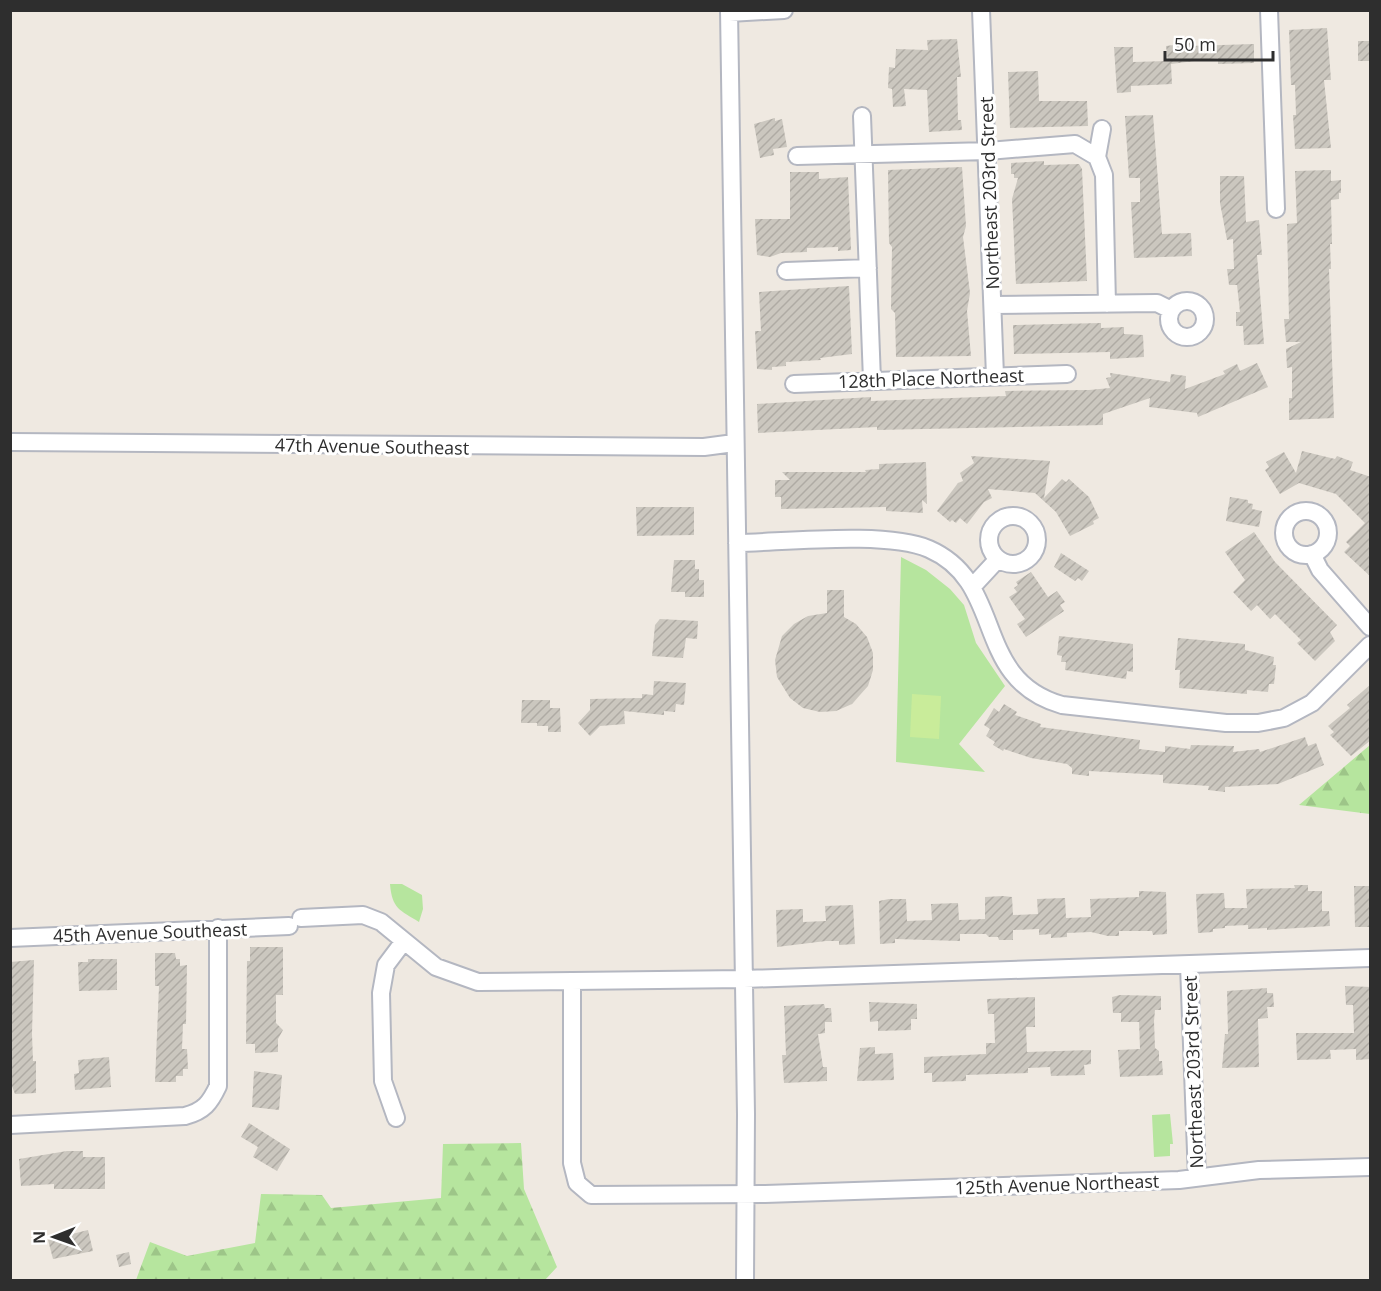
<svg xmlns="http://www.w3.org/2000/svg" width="1381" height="1291" font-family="'Open Sans',sans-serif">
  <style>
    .forest { fill: url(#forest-firs) }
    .park { fill: #b6e59e }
    .pitch { fill: #c9ec9a }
    .building { fill: url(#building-hatch) }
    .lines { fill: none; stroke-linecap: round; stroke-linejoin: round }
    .minor-casing { stroke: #b4b7c1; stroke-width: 20 }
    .minor { stroke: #fff; stroke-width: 16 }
    .labels { text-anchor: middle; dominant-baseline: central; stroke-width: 6; stroke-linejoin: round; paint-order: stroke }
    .street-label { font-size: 18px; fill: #2e2e2e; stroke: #fff }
  </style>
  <defs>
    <pattern id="forest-firs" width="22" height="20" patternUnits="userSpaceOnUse" patternTransform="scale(1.5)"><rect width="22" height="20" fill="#b6e59e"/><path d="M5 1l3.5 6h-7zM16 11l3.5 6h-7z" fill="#9dc588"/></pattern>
    <pattern id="building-hatch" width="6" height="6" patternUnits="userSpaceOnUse" patternTransform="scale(1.5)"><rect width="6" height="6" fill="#cbc7bf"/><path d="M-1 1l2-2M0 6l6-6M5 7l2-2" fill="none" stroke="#afaba4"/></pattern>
  </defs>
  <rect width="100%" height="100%" fill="#efe9e1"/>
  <path class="forest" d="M1370,745v69l-71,-9z
    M521,1143l3,46 33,78 -12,13h-409l14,-38 37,14 68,-13 6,-49 61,1 9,13 110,-10 2,-54z"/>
  <path class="park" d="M901,557l25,13 24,19 14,16 12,38 29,43 -46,58 26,28 -89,-10z
    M390,884h12l20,11 1,14 -4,13c-19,-12 -27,-13 -29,-38z
    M1170,1114l3,30h-3v12l-16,1 -2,-42z"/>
  <path class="pitch" d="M912,694l29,2 -2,43 -29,-2z"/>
  <path class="building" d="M1327,28l4,52h-7l7,68 -36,1 -2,-34h3l-1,-30h-4l-2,-55z
    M957,39l4,38h-4l1,43h3l1,10 -33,2 -2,-42 -23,-1 2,17 -13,1 -1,-18 -4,-1 1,-21 6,1 1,-19 32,1 -1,-10z
    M1358,41h13v20h-13z
    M1190,43v3l64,-2v19l-36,1v-6l-47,6 1,20 -41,2v6l-14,1 -3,-46h19v15l35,-1 -2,-15z
    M1038,71l1,30h48l1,25 -78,2 -2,-56z
    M1153,115l9,119 29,-1 1,23 -58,2 -3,-56h9v-24h-11l-4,-62z
    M775,118v3l7,-2 5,28 -14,2 1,6 -14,3 -6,-34z
    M1044,161v4l35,-1 3,5 5,112 -71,3 -4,-85 6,-21h-4v-4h-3v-11z
    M962,167l4,59 -3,11 7,56 -3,18 4,45 -75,1 -1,-44 -4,-4 1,-62 -3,-4 -1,-73z
    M1331,170v11l10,-1v13h-2v6l-8,1 1,44h-2l1,25h-2l5,149 -45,2v-22h3v-31l-5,1 -1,-19 15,-7h-15l-2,-23h5l-2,-95 10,-1 -2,-52z
    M790,172h29v7l29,-2 3,73 -13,1v-4l-31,1v4l-26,1 -11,4 -13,-2 -2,-36h35z
    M1220,176h24l2,46 13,-2 3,35h-5l7,89 -20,1 -1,-19h-7v-14h4l-3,-27h-8l-2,-16h7l-1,-30 -6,1 -7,-37z
    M849,286l3,68 -32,4 1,2 -35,2v4l-14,1v3l-15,-1 -2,-38h6l-2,-39z
    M1101,323v5l23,-1v7l19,1 1,22 -34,2v-7l-96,2 -1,-29z
    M1257,363l11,24 -70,30 -1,-4 -48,-6 1,-9 -47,16v11l-226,5v-3l-119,6 -1,-29 114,-7v4l135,-5 -1,-5 84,-1 21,-2 -4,-10 5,-1 -1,-4 60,9 1,-8 15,2 -1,13 40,-15 -2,-3 14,-7 3,7z
    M1302,451l33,8 2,-3 16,6 -3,8 21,7v100l-27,-25 6,-6 -4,-4 19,-19 -29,-29 -37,-11 -19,11 -15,-24 4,-3 -3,-5 18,-10 12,21z
    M971,456l79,5 -6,37 18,-19 4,3 3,-3 20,18 10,21 -6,3 1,3 -24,12 -14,-24 -21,-19 -47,-4 4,9 -8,4 -17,22 -7,-6 -4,5 -4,-3 -2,2 -13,-11 21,-28 5,-2 -3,-8 14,-10z
    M926,462l1,42 -5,-4 1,13 -37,-2v-4l-105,2v-12h-6v-17h15l-8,-8h84l-1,-2 14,-1v-5z
    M1230,497l18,3v3l5,1 -1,5 10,2 -3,16 -33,-6z
    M636,507h58v28l-57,1z
    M1254,532l21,30 62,63 -7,7 5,9 -20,20 -18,-18 4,-3 -26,-26 -5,5 -13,-14 -6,6 -18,-19 12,-12 -20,-28z
    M1061,553l28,18 -7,10 -4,-3 -3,3 -21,-14z
    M674,560h21v9h4v11h5v17h-19v-5h-14z
    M1031,572l17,25 9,-6 8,11 -5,3 4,6 -38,26 -9,-13 8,-5 -16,-22 8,-5 -3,-4 4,-3 -2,-3z
    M827,590h17v27l12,7 11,13 6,16v17l-5,16 -16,18 -16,7 -16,1 -17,-4 -13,-10 -13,-21 -2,-17 7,-24 12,-12 14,-8 19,-3z
    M660,619l38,2 -1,18 -11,-1 -3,20 -31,-2 3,-31z
    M1059,636l74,8v28l-6,-1 -1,8 -61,-9 1,-8h-5l1,-6 -5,-1z
    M1178,638l67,6v6l29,7 -1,8h3l-2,19h-5l-1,8 -21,-2v4l-68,-6 1,-18h-5z
    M654,681l32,2 -2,22 -8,-1 -1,8 -11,-1v4l-40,-4 1,13 -25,2 -10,10 -12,-13 12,-13v-11l52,-1v-4l11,1z
    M1371,684v56l-20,16 -21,-21 4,-3 -6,-6 22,-18 -3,-3z
    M522,700h28v8h10l1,24h-13v-6h-11v-3h-16z
    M1004,704l13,8 -2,3 26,9 -1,3 100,13 -1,9 26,3v-6l25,3 1,-4 43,1 -1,6 26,-3 1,3 45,-15 3,9 8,-3 8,22 -46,19 -53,3v5l-17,-2 1,-4 -46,-3v-8l-74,-4v5l-17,-2v-6l-5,-4 -36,-6 -27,-9 -1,2 -10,-6 2,-3 -9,-6 4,-7 -6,-4 10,-17 5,4z
    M1294,885h14v6h14v20h7l1,15 -63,4v-2l-19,1v-4l-23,1v2l-12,1v3l-15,1 -2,-39 28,-1 1,15h22l-1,-19 49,-1z
    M1354,886h17v41h-16z
    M1139,891l27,1 1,42 -14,1 -1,-4h-33v5h-11l-17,-4 -24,1v4l-16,1v-4l-12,1v-6l-26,1v10h-14l-1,-3h-9l-3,-3h-26v7l-65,-2v4l-15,1 -1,-43 10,-2h17l1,22 25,-1 -1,-16 27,-1 1,17 26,-1v-22l18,-1 9,1 1,18 25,-1 -1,-15 28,-1 1,20 25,-1 -1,-18 49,-2z
    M853,905l2,39 -16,1v-4h-13l-49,6 -1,-37 27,-1v13l23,-1 -1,-15z
    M250,947h33v48h-7v28l7,7 -5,9v13l-23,1v-9h-9l1,-83h3z
    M155,953h20l1,6h4v7l7,-1 -1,59h-3l-1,25h5l1,20h-5v7h-7v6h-21l4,-96h-4z
    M88,959h29v31l-38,1 -1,-29h10z
    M34,960l-2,74 1,27h3v32l-21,1 -5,-13v-119z
    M1345,986l26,1v72l-15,1v-11l-26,1 1,9 -34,1 -1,-27h58l-1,-28h-7z
    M1267,988v5h6l1,14h-7l1,11 -10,1 1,48 -37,1 3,-34h3l-1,-43z
    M1120,995l41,1v14h-6l-1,11 1,27 4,3v10h3l1,14 -43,2 -2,-27 22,-1 -1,-27h-18v-9h-8l-1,-16z
    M1035,997v30h-9l1,25 64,-2v14l-7,1 1,10 -34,1 -1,-9 -22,1v5l-62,2v6l-34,1v-9h-8v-16l62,-3v-11h9l-1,-29h-6l-1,-15z
    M869,1002l48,2v15h-6v11l-33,1v-10l-8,1z
    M824,1004l1,4h6l1,14h-7v11l-7,1 5,33h4v14l-43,2 -2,-28h4l-2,-49z
    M875,1047v7l18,-1 1,27 -37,1 3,-33z
    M109,1057l2,30 -36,3 -1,-16 5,-1 -1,-13z
    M254,1071l28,4 -3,35 -27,-3z
    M249,1123l41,26 -13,22 -24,-14 5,-10 -17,-10z
    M67,1151h16v6h22v32h-51v-5l-33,2 -2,-27z
    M88,1230l5,21 -40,8 -5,-19z
    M129,1252l2,12 -12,3 -3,-12z"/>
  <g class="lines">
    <defs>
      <path id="minor" d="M729,10l17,1104 -1,166
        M981,10l14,366
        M1269,10l7,199
        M729,13l55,-3
        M862,116l10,264
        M1102,129l-5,28 7,18 3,129
        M797,156l191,-5 87,-7 22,13
        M786,271l82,-3
        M1169 319a18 18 0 1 1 36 0a18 18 0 1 1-36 0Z
        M993,305l164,-2 14,7
        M794,384l273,-10
        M10,442l694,5 30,-4
        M1284 533a22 22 0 1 1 44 0a22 22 0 1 1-44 0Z
        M989 540a24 24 0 1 1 48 0a24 24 0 1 1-48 0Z
        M737,543c49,-1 150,-12 192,6 78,34 42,130 133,156l164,18h32l26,-5 28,-15 58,-58
        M1312,554l8,16 50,57
        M973,586l25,-27
        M301,918l62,-3 18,7 55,45 42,15 266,-3 626,-21
        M10,938l279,-12
        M1189,965l8,213
        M572,982v181l5,20 14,12 174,-1 414,-14 80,-10 111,-3
        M396,1118l-13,-37 -2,-88 5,-28 18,-24
        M10,1125l175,-9c19,-5 25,-13 33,-30v-158"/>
    </defs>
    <use href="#minor" class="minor-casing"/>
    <use href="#minor" class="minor"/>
  </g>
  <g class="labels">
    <g class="street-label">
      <text transform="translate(989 193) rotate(-92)">Northeast 203rd Street</text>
      <text transform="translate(931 378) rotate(-2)">128th Place Northeast</text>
      <text transform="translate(372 446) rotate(1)">47th Avenue Southeast</text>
      <text transform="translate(150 932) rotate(-2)">45th Avenue Southeast</text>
      <text transform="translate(1193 1072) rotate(-92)">Northeast 203rd Street</text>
      <text transform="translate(1057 1184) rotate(-2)">125th Avenue Northeast</text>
    </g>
  </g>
  <rect width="1381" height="1291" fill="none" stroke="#2e2e2e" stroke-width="24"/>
  <g transform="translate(54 1237) rotate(269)" stroke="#ffffff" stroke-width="4.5" paint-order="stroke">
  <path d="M0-4.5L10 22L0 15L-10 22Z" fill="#2e2e2e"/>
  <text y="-9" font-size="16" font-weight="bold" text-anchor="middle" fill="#2e2e2e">N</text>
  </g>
  <path d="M1165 51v9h108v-9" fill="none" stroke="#2e2e2e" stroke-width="3"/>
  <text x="1174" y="51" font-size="18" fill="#2e2e2e" stroke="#ffffff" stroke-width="4.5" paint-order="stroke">50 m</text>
</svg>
